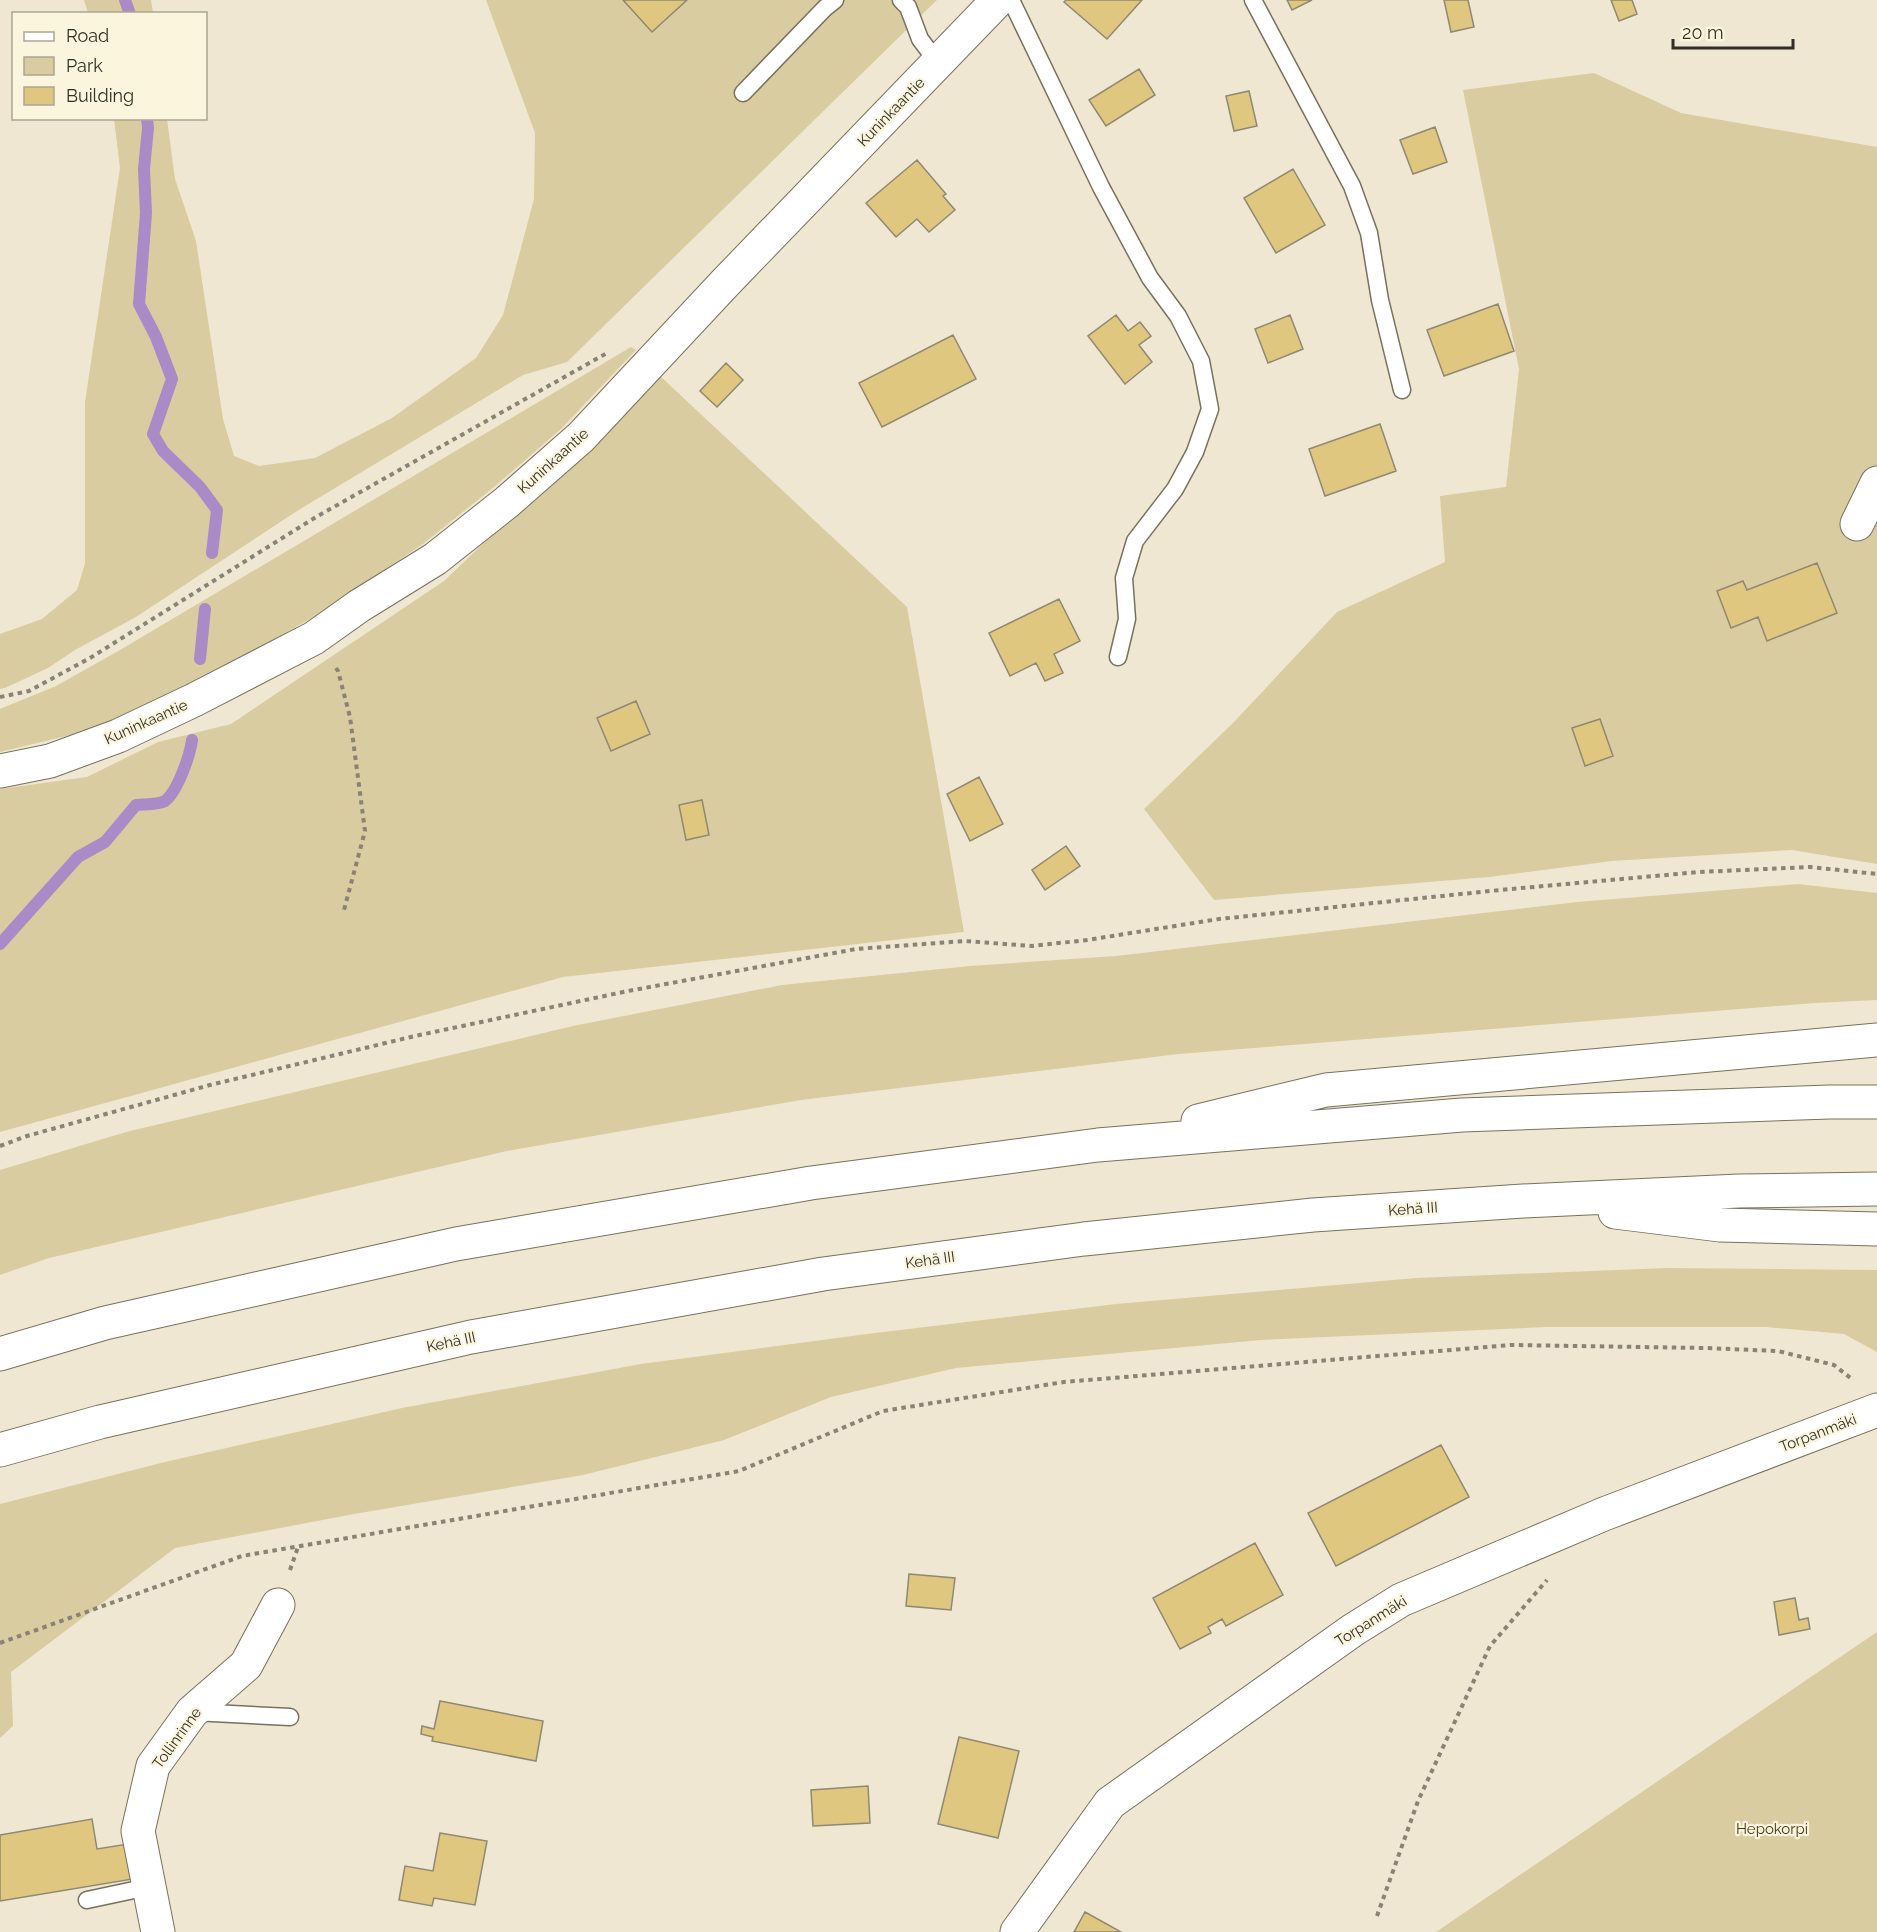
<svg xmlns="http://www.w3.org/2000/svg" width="1877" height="1932" font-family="Raleway,sans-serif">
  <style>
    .green { fill: #dacca1 }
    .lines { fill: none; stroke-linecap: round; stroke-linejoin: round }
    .stream { stroke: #ab8ac8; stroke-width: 12 }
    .building { fill: #e0c77f; stroke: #8f8873; stroke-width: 1.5 }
    .service-casing { stroke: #77715d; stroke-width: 19 }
    .minor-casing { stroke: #77715d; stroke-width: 35 }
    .secondary-casing { stroke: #77715d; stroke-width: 35 }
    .trunk-casing { stroke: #77715d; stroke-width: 35 }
    .path { stroke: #888374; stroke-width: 4; stroke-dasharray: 4.5 4.5; stroke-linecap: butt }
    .service { stroke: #fff; stroke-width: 16 }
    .minor { stroke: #fff; stroke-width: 33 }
    .secondary { stroke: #fff; stroke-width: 33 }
    .trunk { stroke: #fff; stroke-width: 33 }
    .labels { text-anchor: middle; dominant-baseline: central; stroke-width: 4.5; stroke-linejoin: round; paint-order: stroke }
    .street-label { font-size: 15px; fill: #302e25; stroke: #fcf5de }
    .park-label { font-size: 15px; fill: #443a1a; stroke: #fcf5de }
  </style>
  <rect width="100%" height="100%" fill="#efe7d1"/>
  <path class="green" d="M84,0h67l2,13h-65z
    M486,0h451l-370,362 -44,13 -226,136 -161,106 -61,33 -27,18 -43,20 -5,1v-55l42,-15 35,-29 8,-27v-161l35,-234 -6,-49h53l8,60 21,62 27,178 11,37 25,10 56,-8 77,-40 84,-60 27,-43 31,-116 1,-66z
    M1594,73l87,40 196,34v717l-85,-14 -180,11 -123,16 -275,23 -70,-91 89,-86 104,-111 108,-50 -5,-66 66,-9 13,-118 -56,-279z
    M631,347l5,3 -75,79 -67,58 -71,57 -108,72 -106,61 -114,52 -95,23v-43l56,-23 64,-36z
    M659,375l248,232 57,325 -401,45 -563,155v-343l87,-12 71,-35 73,-18 213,-143z
    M1798,884l79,9v107l-62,3 -636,51 -378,46 -294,51 -458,107 -49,17v-105l126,-38 447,-106 209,-41 188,-19 146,-10 461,-54z
    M1667,1268l210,2v82l-33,-18 -77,-7h-221l-285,13 -305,28 -125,29 -107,43 -141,35 -229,39 -179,34 -164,124 2,54 -13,12v-234l165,-42 237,-54 239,-44 226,-30 249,-30 300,-26z
    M1877,1632v300h-441z"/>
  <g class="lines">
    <path class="stream" d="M125,0l5,14
      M147,118l1,10 -4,41 2,44 -7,91 17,33 16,42 -19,55 10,17 37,36 17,23 -5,43
      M200,659l5,-50
      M0,944l78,-87 27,-15 31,-37c9,-1 22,0 29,-4 13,-10 25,-46 27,-61"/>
  </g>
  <path class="building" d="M623,0h64l-35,32z
    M1066,0h76l-35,39 -43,-37z
    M1287,0h25l-20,10z
    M1444,0h24l6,27 -23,5z
    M1611,0h21l5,14 -18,7z
    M1139,69l16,26 -49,31 -17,-26z
    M1249,91l8,35 -23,5 -8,-35z
    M1435,127l12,35 -34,12 -13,-34z
    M917,160l29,34 -3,2 12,14 -26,22 -12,-13 -21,18 -30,-34z
    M1293,169l32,56 -49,28 -32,-55z
    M1498,304l16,47 -70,25 -17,-46z
    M1116,315l12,16 12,-9 11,14 -12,9 13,17 -27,22 -37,-48z
    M1290,315l13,34 -35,14 -13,-34z
    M953,335l23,44 -94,48 -23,-44z
    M726,363l17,17 -26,27 -17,-16z
    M1380,424l16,47 -71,25 -16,-47z
    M1817,563l20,50 -70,28 -9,-24 -27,11 -14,-37 26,-10 4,9z
    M1059,599l21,42 -26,13 9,19 -18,8 -9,-18 -26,13 -21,-43z
    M636,701l14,33 -39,17 -14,-33z
    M1600,719l13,37 -28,10 -13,-38z
    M979,777l24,47 -33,17 -23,-47z
    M702,800l7,35 -23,5 -7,-35z
    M1066,846l14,20 -35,24 -13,-20z
    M1441,1445l28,52 -133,69 -28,-53z
    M1255,1543l28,52 -57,31 -4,-7 -14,8 3,6 -31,16 -27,-51z
    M909,1574l46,4 -4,32 -45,-4z
    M1795,1598l4,22 9,-2 2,11 -31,6 -5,-33z
    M440,1701l103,20 -7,40 -104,-20 1,-4 -12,-3 1,-8 12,3z
    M959,1737l60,14 -21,87 -60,-14z
    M868,1786l2,37 -57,3 -2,-36z
    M92,1819l5,30 31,-5 5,35 -133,22v-66z
    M440,1833l47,8 -12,64 -41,-7 -2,8 -33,-6 6,-34 28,5z
    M1085,1912l36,20h-47z"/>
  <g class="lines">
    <defs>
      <path id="service" d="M901,0l7,7 12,32 18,24
        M1011,0l90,187 49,91 28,38 23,45 9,48 -15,43 -20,37 -40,52 -11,37 3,41 -9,38
        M1253,0l99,186 17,47 11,67 22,90
        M743,93l82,-85 10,-8
        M193,1712l97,5
        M87,1900l61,-13"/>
      <path id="minor" d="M1857,524l20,-41
        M158,1932l-20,-101 15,-65 39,-54 54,-47 32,-60
        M1017,1932l93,-129 243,-173 48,-30 203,-86 273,-104"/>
      <path id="secondary" d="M0,771l50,-10 68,-25 76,-36 120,-62 45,-32 76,-47 72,-57 74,-65 144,-154 273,-283"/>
      <path id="trunk" d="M1198,1121l128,-31 551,-50
        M1615,1212l105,13 157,4
        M0,1354l105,-31 351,-79 355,-61 287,-38 364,-30 368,-13h47
        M0,1450l100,-28 371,-85 352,-63 261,-35 229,-24 210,-14 216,-10 138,-2"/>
    </defs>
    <use href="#service" class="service-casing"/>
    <use href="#minor" class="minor-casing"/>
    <use href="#secondary" class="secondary-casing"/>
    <use href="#trunk" class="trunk-casing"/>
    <path class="path" d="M336,668l2,3 12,46 15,114 -21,79
      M0,697l29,-6 61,-33 226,-141 291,-164
      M0,1146l27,-10 183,-51 205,-49 213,-45 228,-42 109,-8 67,5 55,-6 132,-21 281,-29 199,-18 111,-5 67,7
      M290,1570l8,-23
      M0,1643l242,-87 497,-85 144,-60 181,-29 447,-37 194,3 73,3 56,14 19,15
      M1377,1916l41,-115 72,-155 57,-66"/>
    <use href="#service" class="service"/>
    <use href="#minor" class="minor"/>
    <use href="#secondary" class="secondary"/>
    <use href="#trunk" class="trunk"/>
  </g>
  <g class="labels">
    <g class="street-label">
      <text transform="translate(891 112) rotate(-46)">Kuninkaantie</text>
      <text transform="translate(553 461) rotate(-42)">Kuninkaantie</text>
      <text transform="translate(146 722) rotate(-24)">Kuninkaantie</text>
      <text transform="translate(1413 1209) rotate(-4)">Kehä III</text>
      <text transform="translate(930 1260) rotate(-8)">Kehä III</text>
      <text transform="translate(451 1342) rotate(-12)">Kehä III</text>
      <text transform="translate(1818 1433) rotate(-21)">Torpanmäki</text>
      <text transform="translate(1371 1621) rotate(-32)">Torpanmäki</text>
      <text transform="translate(177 1738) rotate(-54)">Tollinrinne</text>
    </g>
    <g class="park-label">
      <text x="1772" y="1829">Hepokorpi</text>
    </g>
  </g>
  <rect x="12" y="12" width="195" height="108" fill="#fcf5de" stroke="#aaa594" stroke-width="1.5"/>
  <rect x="24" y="32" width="30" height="9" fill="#ffffff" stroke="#aaa594" stroke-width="1.5"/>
  <text x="66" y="42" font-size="18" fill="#302e25">Road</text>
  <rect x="24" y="57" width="30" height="18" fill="#dacca1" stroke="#aaa594" stroke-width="1.5"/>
  <text x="66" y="72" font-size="18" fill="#302e25">Park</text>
  <rect x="24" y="87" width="30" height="18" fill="#e0c77f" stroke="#aaa594" stroke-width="1.5"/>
  <text x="66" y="102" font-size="18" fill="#302e25">Building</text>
  <path d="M1673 39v9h120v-9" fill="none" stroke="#302e25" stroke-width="3"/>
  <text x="1682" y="39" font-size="18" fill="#302e25" stroke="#fcf5de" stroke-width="4.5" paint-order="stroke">20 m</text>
</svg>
